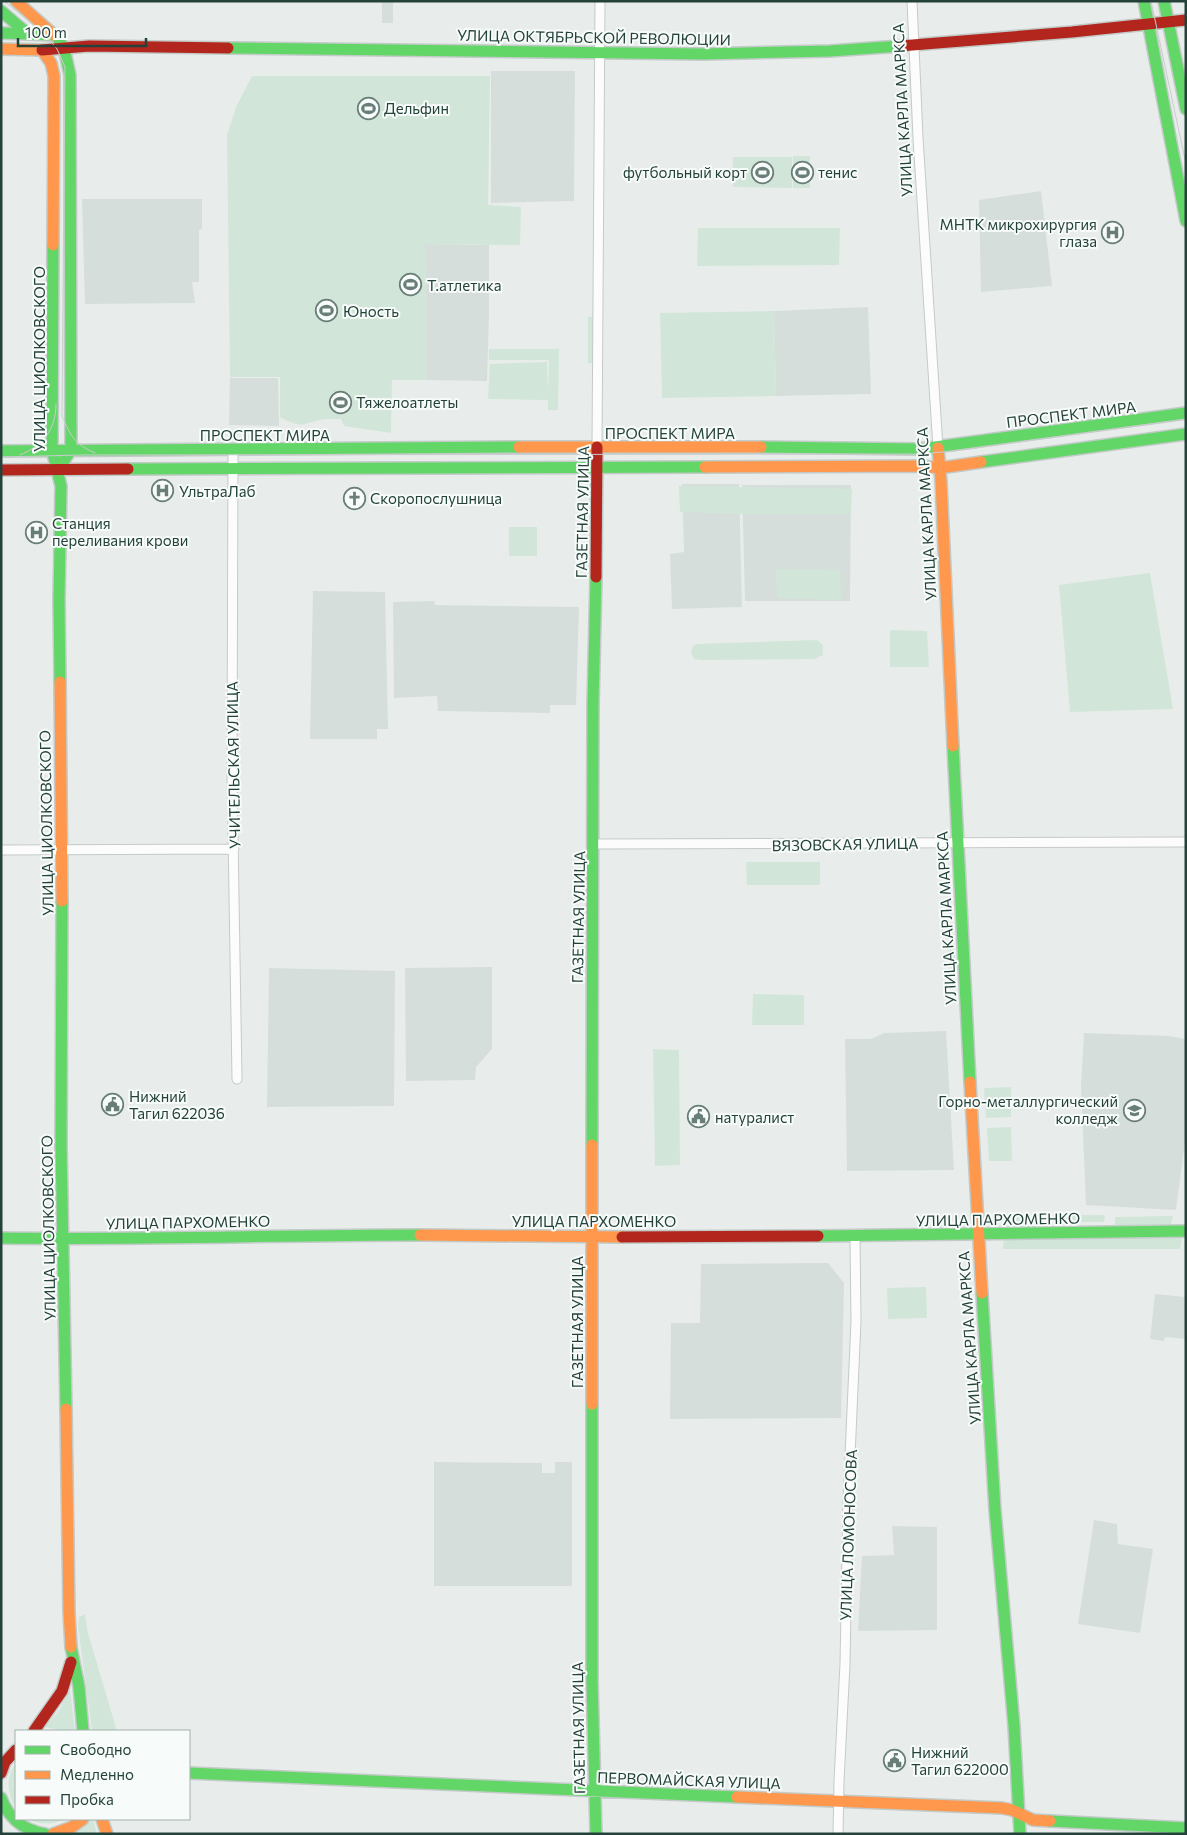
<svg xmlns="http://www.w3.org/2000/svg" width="1187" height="1835" font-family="Commissioner,sans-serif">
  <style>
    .built { fill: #d6dedb }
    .green { fill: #d1e6d8 }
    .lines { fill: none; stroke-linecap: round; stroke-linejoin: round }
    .street-casing { stroke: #c5cac8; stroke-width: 11 }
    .fast-casing { stroke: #c3cbc8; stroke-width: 14 }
    .slow-casing { stroke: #c3cbc8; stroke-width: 14 }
    .jam-casing { stroke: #c3cbc8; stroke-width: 14 }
    .street { stroke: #fcfcfc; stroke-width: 9 }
    .fast { stroke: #63d668; stroke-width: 11 }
    .slow { stroke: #ff974d; stroke-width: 11 }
    .jam { stroke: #b3261e; stroke-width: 11 }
    .tram { stroke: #c9cdcc; stroke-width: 1 }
    .labels { text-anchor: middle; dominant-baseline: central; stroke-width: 4; stroke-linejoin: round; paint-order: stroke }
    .street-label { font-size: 15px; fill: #24423a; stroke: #f7fbf9 }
    .poi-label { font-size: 15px; fill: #24423a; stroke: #f7fbf9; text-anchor: start }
  </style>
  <rect width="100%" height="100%" fill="#e8edeb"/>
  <path class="built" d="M382,1h11v22h-11z
    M491,71h84l-1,130 -83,2z
    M1041,191l11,95 -71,6 -2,-92z
    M82,199h120v30l-3,1v52h-7l3,21 -110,1z
    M425,244l64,1v71l-2,65 -61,-1z
    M868,307l3,87 -95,2 -2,-85z
    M230,378h48l1,48 -50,-1z
    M682,484h57l3,123 -70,2 -2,-55 14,-2z
    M742,485h109l-1,116h-105z
    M313,591l72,1 3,137h-11v10h-67z
    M434,601l1,4 144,2 -3,98h-26v8l-112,-2 -1,-15 -43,2 -1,-96z
    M492,967v82l-16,18 -1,13 -69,1 -1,-113z
    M269,968l126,3 -1,135 -127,1z
    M946,1031l8,139 -107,1 -2,-132h26l13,-6z
    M1084,1033l85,3 17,3v95l-10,76 -90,-5 -5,-119z
    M828,1263l16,20 -3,135 -171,1 1,-96h29l1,-59z
    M1155,1294l31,3v42l-21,-2 -1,4 -14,-2z
    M434,1462l108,1v10h13v-11h17v124h-138z
    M1094,1520l23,4 1,20 35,5 -13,84 -62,-9z
    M892,1526l45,1v103l-79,1 4,-75 32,-1z"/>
  <path class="green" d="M252,76h238l-2,129 33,2 -1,38 -95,-1 1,136h-34l-1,53 -47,-7 -3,-7c-5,0 -11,0 -16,0 -23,4 -22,11 -45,-2v-40h-50l-3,-242 9,-28z
    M793,156h17v32h-17z
    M733,157h59v31l-59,-1z
    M698,228h142l-1,37 -142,1z
    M774,311l2,85 -114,2 -2,-85z
    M588,317h5v46h-5z
    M489,349h70l-1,61h-10v-10l-60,-1 2,-35 57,-2 1,31 1,-33h-60z
    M679,486l173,3 -1,25h-106l-65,-2z
    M509,527h28v29h-28z
    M776,569l64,1 1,30 -64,-2z
    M1150,573l23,136 -103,3 -11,-127z
    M890,630l37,1 2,36h-39z
    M817,640l6,5v10l-9,4 -113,1 -7,-1 -3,-7 2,-6 3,-2z
    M746,862h74v23h-73z
    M948,943l7,4v28l-4,3z
    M753,994l51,1v30h-52z
    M653,1049l26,1 1,115 -25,1z
    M1011,1087v30l-25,1 -2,-30z
    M1011,1127l1,34h-23l-2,-33z
    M1105,1215l-1,7h-104l1,-6z
    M1173,1216l-2,9h-56v-8z
    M1178,1235l4,3 -2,11h-177l1,-13z
    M926,1287l1,31 -39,1 -1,-31z
    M85,1614l3,19 29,98h-25l-14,-105 1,-9z
    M70,1689l5,42h-10l-20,-4 15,-18z
    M16,1763v45c-9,-13 -11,-32 0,-45z
    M28,1819h38c-13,5 -25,7 -38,0z
    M87,1819h6l4,15h-37z"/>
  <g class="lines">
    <defs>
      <path id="street" d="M912,1l6,137 20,310
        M597,447l3,-446
        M233,450l-1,323 5,306
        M594,844l592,-2
        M1,850l233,-1
        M838,1834l1,-53 6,-117 3,-163 8,-180 -1,-85"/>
      <path id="fast" d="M1144,1l42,220
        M1164,1l22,108
        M1,11l27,23
        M1,33l53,2
        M228,48l475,6 127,-3 70,-5
        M53,245l-1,205 9,36 -2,114 1,82
        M761,447l159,2 266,-36
        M1,451l518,-4
        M981,462l205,-28
        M128,469l577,-2
        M58,470l13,-20 -1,-375 -6,-27 -5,-7
        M953,746l17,336
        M62,901l-1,244 5,264
        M592,1145l1,-440 3,-128
        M818,1236l368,-5
        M1,1238c140,2 279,-3 419,-3
        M982,1293l13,217 19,216 6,108
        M592,1404v276l4,154
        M71,1647l8,40 4,44
        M189,1773l548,24
        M1,1798c8,21 22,32 44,36
        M1050,1821l136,7"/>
      <path id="slow" d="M16,1l38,34
        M1,49l41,1
        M42,50l9,13 3,13 -1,169
        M519,447h242
        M938,448l3,33 12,265
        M705,467l215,-1 20,2 41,-6
        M60,682l2,219
        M970,1082l12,211
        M420,1235l202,2
        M592,1404v-259
        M66,1409l3,203 2,35
        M737,1797l265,11 10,2 21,10 17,1
        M102,1819l5,15
        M53,1834l19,-7 11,-8"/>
      <path id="jam" d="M900,46l172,-14 114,-12
        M42,50l47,-4 139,2
        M1,470l127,-1
        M596,577l1,-130
        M622,1237l196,-1
        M34,1731l28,-40 9,-29
        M1,1773l4,-11 11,-12"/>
    </defs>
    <use href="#street" class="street-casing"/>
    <use href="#fast" class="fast-casing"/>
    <use href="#slow" class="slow-casing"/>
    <use href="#jam" class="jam-casing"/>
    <use href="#street" class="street"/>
    <use href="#fast" class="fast"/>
    <use href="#slow" class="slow"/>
    <use href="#jam" class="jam"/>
    <path class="tram" d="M4,1l42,34 11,14 8,18 -3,349c9,20 12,28 33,37
      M1151,1l35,163
      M20,455c23,-10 36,-25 36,-51
      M1,457l81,-2 838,-1 34,-3 232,-32"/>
  </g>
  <defs>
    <symbol id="stadium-ring" viewBox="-11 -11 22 22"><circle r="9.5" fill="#f7fbf9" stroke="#697e78" stroke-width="1.5"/><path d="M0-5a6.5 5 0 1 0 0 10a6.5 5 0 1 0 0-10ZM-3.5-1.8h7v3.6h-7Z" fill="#697e78"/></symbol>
    <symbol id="hospital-ring" viewBox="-11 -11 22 22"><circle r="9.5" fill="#f7fbf9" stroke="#697e78" stroke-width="1.5"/><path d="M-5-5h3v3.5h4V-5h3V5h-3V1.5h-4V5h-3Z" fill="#697e78"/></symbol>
    <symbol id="church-ring" viewBox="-11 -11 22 22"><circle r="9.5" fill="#f7fbf9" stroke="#697e78" stroke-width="1.5"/><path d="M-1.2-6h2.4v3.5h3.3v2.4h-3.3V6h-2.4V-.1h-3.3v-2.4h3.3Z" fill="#697e78"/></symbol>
    <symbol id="civic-ring" viewBox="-11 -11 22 22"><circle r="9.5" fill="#f7fbf9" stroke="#697e78" stroke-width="1.5"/><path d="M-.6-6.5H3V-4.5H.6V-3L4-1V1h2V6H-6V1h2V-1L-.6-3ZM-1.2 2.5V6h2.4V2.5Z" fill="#697e78"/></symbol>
    <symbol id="university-ring" viewBox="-11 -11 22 22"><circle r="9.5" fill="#f7fbf9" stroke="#697e78" stroke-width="1.5"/><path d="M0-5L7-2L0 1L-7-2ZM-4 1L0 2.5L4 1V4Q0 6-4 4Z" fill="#697e78"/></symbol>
  </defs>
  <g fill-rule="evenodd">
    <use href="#stadium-ring" x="356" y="96" width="25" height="25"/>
    <use href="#stadium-ring" x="750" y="160" width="25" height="25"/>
    <use href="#stadium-ring" x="790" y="160" width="25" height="25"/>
    <use href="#hospital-ring" x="1100" y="220" width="25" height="25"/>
    <use href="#stadium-ring" x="398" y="272" width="25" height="25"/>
    <use href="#stadium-ring" x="314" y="298" width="25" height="25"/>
    <use href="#stadium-ring" x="328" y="390" width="25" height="25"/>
    <use href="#hospital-ring" x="150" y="478" width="25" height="25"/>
    <use href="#church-ring" x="342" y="486" width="25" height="25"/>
    <use href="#hospital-ring" x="24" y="520" width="25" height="25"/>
    <use href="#civic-ring" x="100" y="1092" width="25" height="25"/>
    <use href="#university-ring" x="1122" y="1098" width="25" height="25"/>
    <use href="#civic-ring" x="686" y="1104" width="25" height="25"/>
    <use href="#civic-ring" x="882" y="1748" width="25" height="25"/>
  </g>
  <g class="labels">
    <g class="street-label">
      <text transform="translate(594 37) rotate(1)">УЛИЦА ОКТЯБРЬСКОЙ РЕВОЛЮЦИИ</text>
      <text transform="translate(902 110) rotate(-93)">УЛИЦА КАРЛА МАРКСА</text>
      <text transform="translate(39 359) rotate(-90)">УЛИЦА ЦИОЛКОВСКОГО</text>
      <text transform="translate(1071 414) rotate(-7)">ПРОСПЕКТ МИРА</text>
      <text x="670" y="433">ПРОСПЕКТ МИРА</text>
      <text x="265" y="435">ПРОСПЕКТ МИРА</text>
      <text transform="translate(582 512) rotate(-89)">ГАЗЕТНАЯ УЛИЦА</text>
      <text transform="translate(926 514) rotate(-93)">УЛИЦА КАРЛА МАРКСА</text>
      <text transform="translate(233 765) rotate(-91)">УЧИТЕЛЬСКАЯ УЛИЦА</text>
      <text transform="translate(46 823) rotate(-91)">УЛИЦА ЦИОЛКОВСКОГО</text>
      <text transform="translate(845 844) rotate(-1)">ВЯЗОВСКАЯ УЛИЦА</text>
      <text transform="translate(578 917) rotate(-89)">ГАЗЕТНАЯ УЛИЦА</text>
      <text transform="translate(946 918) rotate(-93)">УЛИЦА КАРЛА МАРКСА</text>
      <text transform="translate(998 1219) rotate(-1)">УЛИЦА ПАРХОМЕНКО</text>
      <text x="594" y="1221">УЛИЦА ПАРХОМЕНКО</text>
      <text transform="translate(188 1222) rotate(-1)">УЛИЦА ПАРХОМЕНКО</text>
      <text transform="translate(48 1228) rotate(-91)">УЛИЦА ЦИОЛКОВСКОГО</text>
      <text transform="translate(577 1322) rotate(-90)">ГАЗЕТНАЯ УЛИЦА</text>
      <text transform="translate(969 1338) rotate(-94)">УЛИЦА КАРЛА МАРКСА</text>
      <text transform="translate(848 1535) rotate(-88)">УЛИЦА ЛОМОНОСОВА</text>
      <text transform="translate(578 1728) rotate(-91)">ГАЗЕТНАЯ УЛИЦА</text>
      <text transform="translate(689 1780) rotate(2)">ПЕРВОМАЙСКАЯ УЛИЦА</text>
    </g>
    <g class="poi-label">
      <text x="384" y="108">Дельфин</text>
      <text x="747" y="172" text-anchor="end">футбольный корт</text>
      <text x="818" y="172">тенис</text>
      <text x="1097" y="224" text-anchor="end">МНТК микрохирургия<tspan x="1097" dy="17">глаза</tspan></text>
      <text x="427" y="285">Т.атлетика</text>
      <text x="343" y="311">Юность</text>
      <text x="356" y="402">Тяжелоатлеты</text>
      <text x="179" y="491">УльтраЛаб</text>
      <text x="370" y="498">Скоропослушница</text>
      <text x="52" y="523">Станция<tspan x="52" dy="17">переливания крови</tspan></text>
      <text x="129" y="1096">Нижний<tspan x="129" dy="17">Тагил 622036</tspan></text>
      <text x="1118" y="1101" text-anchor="end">Горно-металлургический<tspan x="1118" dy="17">колледж</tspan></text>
      <text x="715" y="1117">натуралист</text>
      <text x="911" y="1752">Нижний<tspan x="911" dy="17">Тагил 622000</tspan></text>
    </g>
  </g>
  <rect width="1187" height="1835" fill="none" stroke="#24423a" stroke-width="5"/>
  <rect x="15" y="1730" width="175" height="90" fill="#f7fbf9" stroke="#a3b1ad"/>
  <rect x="25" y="1746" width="25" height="8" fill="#63d668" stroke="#a3b1ad"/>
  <text x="60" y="1755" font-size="15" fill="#24423a">Свободно</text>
  <rect x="25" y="1771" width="25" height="8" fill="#ff974d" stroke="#a3b1ad"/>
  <text x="60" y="1780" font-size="15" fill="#24423a">Медленно</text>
  <rect x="25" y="1796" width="25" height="8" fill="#b3261e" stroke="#a3b1ad"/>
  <text x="60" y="1805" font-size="15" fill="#24423a">Пробка</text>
  <path d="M18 38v8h128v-8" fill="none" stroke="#24423a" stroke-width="2.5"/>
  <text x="25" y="38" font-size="15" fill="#24423a" stroke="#f7fbf9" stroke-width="4" paint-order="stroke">100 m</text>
</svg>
